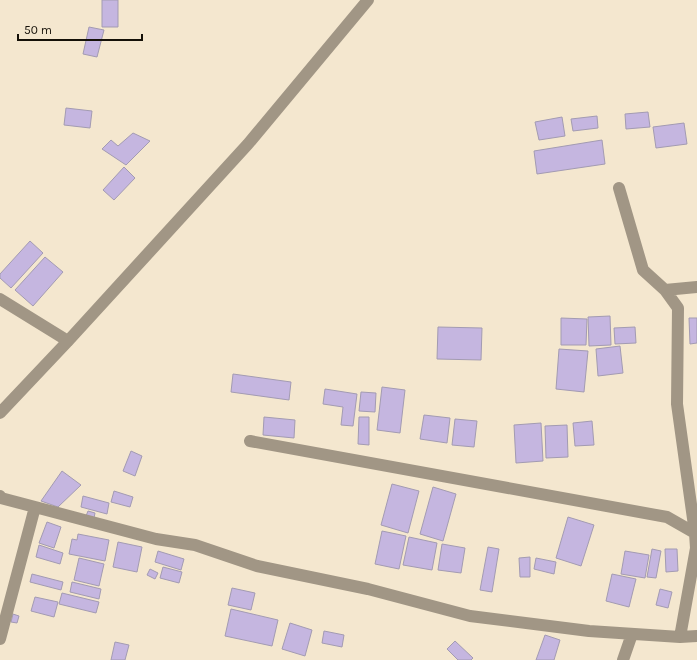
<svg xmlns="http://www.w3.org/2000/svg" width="697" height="660" font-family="Karla,sans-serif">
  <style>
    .building { fill: #c5b6e0; stroke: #a39bb2 }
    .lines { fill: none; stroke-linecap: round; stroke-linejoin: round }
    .minor { stroke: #a19685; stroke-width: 12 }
  </style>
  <rect width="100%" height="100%" fill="#f4e7cf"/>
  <path class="building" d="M102,0h16v27h-16z
    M89,27l15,3 -7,27 -14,-3z
    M66,108l26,3 -2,17 -26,-3z
    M648,112l2,15 -24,2 -1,-15z
    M597,116l1,12 -25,3 -2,-12z
    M562,117l3,19 -26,4 -4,-18z
    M684,123l3,21 -31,4 -3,-21z
    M133,133l17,8 -24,24 -24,-16 9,-9 7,6z
    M602,140l3,24 -68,10 -3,-23z
    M124,167l11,11 -21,22 -11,-10z
    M30,241l13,12 -32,35 -11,-10v-4z
    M45,257l18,15 -30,34 -18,-16z
    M610,316l1,29 -22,1 -1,-29z
    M561,318l26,1 -1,26h-25z
    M689,318h8v25l-7,1z
    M438,327l44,1 -1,32 -44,-1z
    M635,327l1,16 -21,1 -1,-16z
    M620,346l3,27 -25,3 -2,-27z
    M559,349l29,2 -4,41 -28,-3z
    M233,374l58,8 -2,18 -58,-8z
    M382,387l23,3 -5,43 -23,-3z
    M325,389l32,5 -4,32 -12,-1 2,-18 -20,-3z
    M361,392l15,1 -1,19 -16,-1z
    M424,415l26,3 -3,25 -27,-4z
    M264,417l31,3 -1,18 -31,-3z
    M359,417h10v28l-11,-1z
    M455,419l22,2 -3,26 -22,-2z
    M592,421l2,24 -19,1 -2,-23z
    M541,423l2,38 -27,2 -2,-38z
    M567,425l1,32 -22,1 -1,-32z
    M131,451l11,5 -7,20 -12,-5z
    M62,471l19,14 -23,22 -17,-6z
    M392,484l27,7 -11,42 -27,-8z
    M433,487l23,7 -13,47 -23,-7z
    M114,491l19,6 -3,10 -19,-5z
    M83,496l26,7 -2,11 -26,-7z
    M88,511l7,2 -1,5 -8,-2z
    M568,517l26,8 -13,41 -25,-8z
    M47,522l14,5 -7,21 -15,-5z
    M382,531l24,5 -7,33 -24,-5z
    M78,534l31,6 -4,21 -36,-7 3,-15 5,1z
    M409,537l28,6 -5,27 -29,-5z
    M118,542l24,5 -5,25 -24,-5z
    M442,544l23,4 -4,25 -23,-3z
    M39,545l24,8 -3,11 -24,-7z
    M488,547l11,2 -7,43 -12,-2z
    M652,549l9,2 -5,27 -9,-1z
    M665,549h12l1,22 -12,1z
    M158,551l26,8 -3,11 -26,-8z
    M625,551l24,4 -4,23 -24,-4z
    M530,557v20h-10l-1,-19z
    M79,558l25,6 -5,22 -25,-6z
    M536,558l20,4 -2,12 -20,-5z
    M163,567l19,5 -3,11 -19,-5z
    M150,569l8,4 -3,6 -8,-4z
    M32,574l31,8 -2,8 -31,-8z
    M612,574l24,5 -7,28 -23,-6z
    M72,582l29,7 -2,10 -29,-7z
    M232,588l23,5 -4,17 -23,-5z
    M660,589l12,3 -4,16 -12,-3z
    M62,593l37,9 -3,11 -37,-9z
    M35,597l23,5 -4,15 -23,-6z
    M231,609l47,11 -6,26 -47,-10z
    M13,614l6,2 -2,7 -6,-1z
    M290,623l22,7 -7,26 -23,-7z
    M324,631l20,4 -2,12 -20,-4z
    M545,635l15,5 -6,20h-18z
    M455,641l18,17 -2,2h-13l-11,-11z
    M115,642l14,3 -4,15h-14z"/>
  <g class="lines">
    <path class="minor" d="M619,188l24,82 22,20 13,18 -1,96 18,129
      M665,290l32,-3
      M0,299l68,42
      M0,413l68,-72 180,-197 120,-144
      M250,441l417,76 28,16 1,15 -16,89
      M0,496l1,2 155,41 39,6 62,21 111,23 102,27 119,15 91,6 17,-1
      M0,639l35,-132
      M623,660l9,-26"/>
  </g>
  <path d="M18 34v6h124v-6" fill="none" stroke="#141008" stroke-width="2"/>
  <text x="24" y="34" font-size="12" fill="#141008" stroke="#f4e7cf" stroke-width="3" paint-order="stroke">50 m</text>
</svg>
